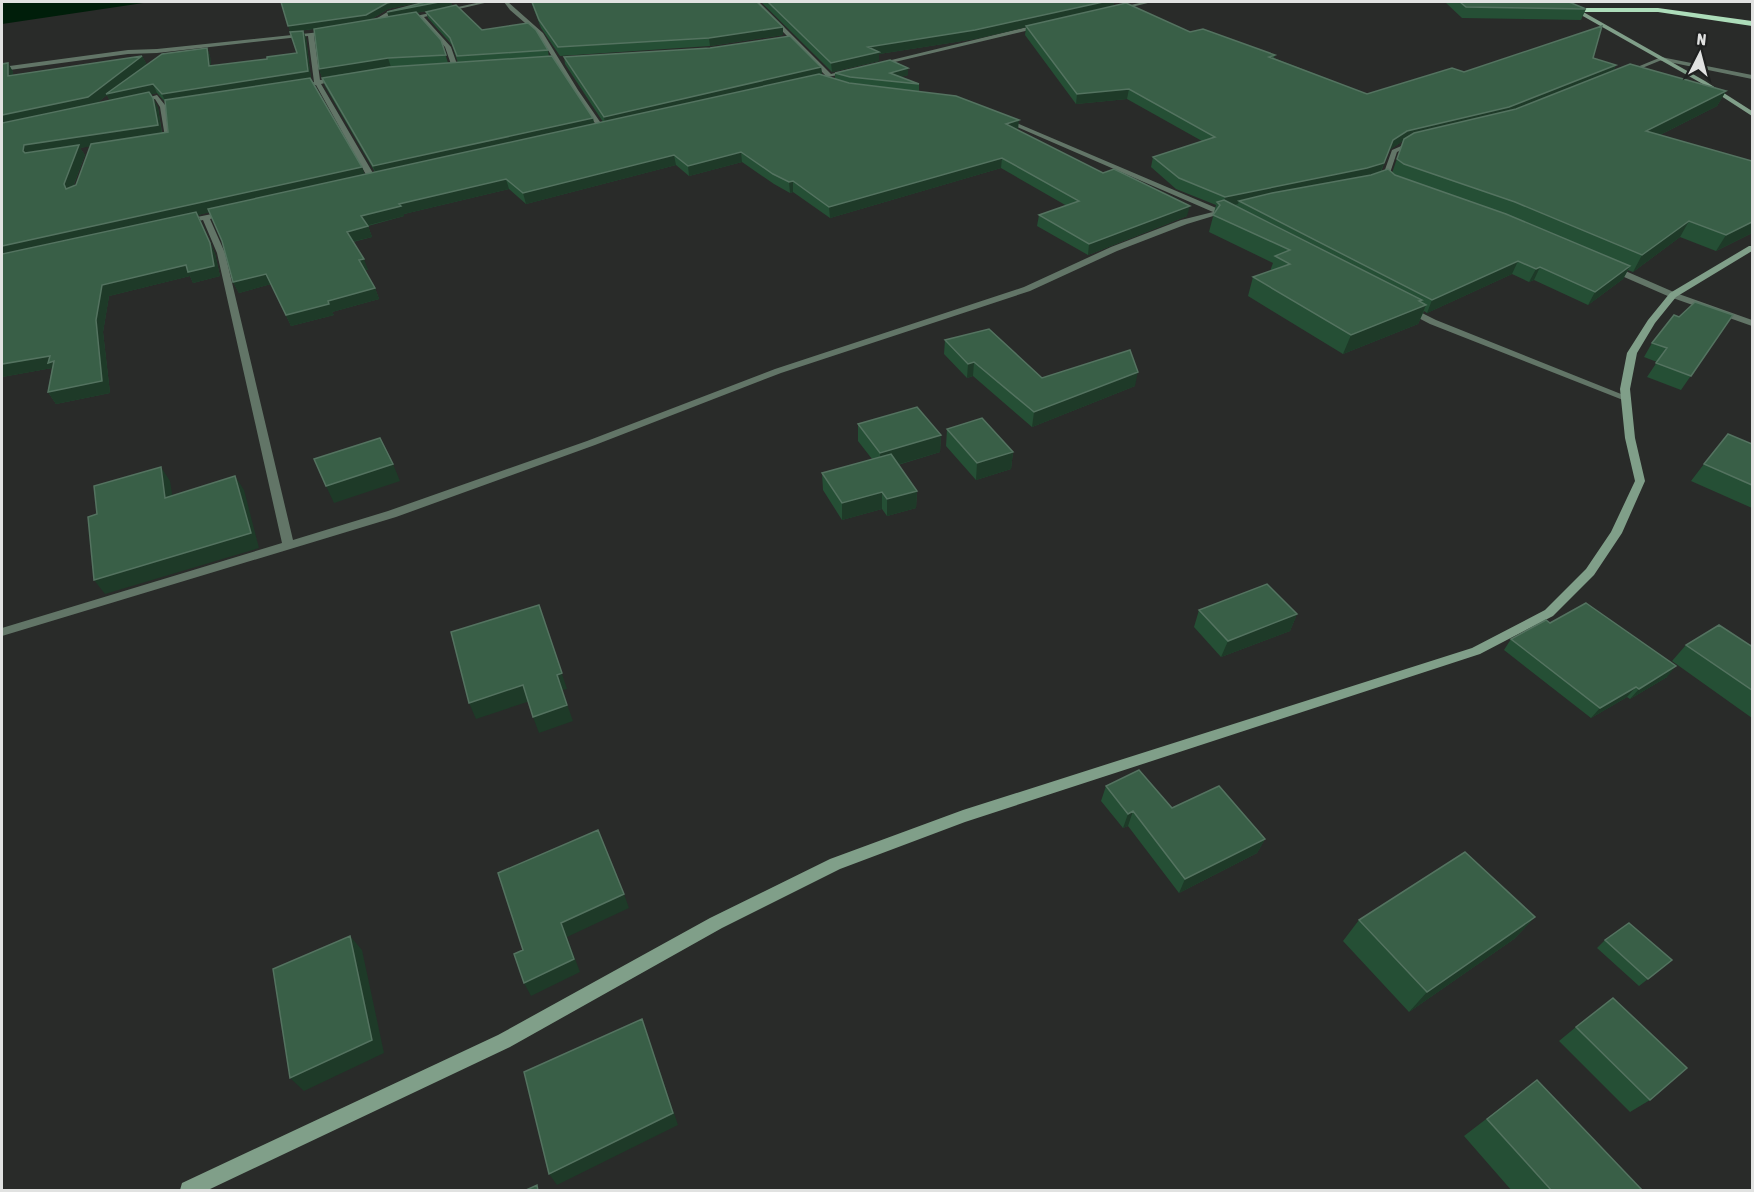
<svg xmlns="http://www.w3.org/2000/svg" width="1754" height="1192" font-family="'Asap Condensed',sans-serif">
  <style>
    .water { fill: #001e0a }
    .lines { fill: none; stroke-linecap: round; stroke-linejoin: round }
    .lane { fill: #627567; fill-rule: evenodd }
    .street { fill: #627567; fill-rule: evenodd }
    .secondary { fill: #809f89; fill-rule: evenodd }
    .highway { fill: #adddba; fill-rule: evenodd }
    .wall { fill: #254f35; fill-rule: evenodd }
    .shaded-wall { fill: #1e3a28 }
    .building { fill: #395f47; stroke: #547360; stroke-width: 1.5 }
  </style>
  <rect width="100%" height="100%" fill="#292b29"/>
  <path class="water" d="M2,2h148l-148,22z"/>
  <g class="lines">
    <path class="lane" d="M429,2h10l-46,11 -24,14 -5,-1 25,-15z
      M1661,57l91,18v4l-93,-19z
      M1408,306l28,14 195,78 -5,3 -3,-1 -193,-76 -25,-13 -1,-2z"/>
    <path class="street" d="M481,2h8l-65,15 27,30 7,20 -3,2 -3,-2 -7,-20 -26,-29 -14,3 -3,-2z
      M504,2h4l35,31 35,57 27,39 -1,1 -5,-1 -27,-39 -33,-55 -29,-25z
      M754,2h5l72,72 19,-5 2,3 -43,9v-2l16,-4z
      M1144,2h8l-37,9 -3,-2z
      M1040,24l2,3 -164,39 -3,-2z
      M330,31v2l-16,2 6,45 19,-3 3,2 -21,5 56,96 -1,2 -7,-2 -53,-95 -19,4 -3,-2 20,-5 -6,-46 -151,17 -29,1 -126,17v-4l126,-17 29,-1z
      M1659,58l5,1 -34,14 -5,-1z
      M157,95l8,10 14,-2 3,2 -15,4 4,31 -10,2 -3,-2 7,-3 -5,-30 -5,-8 -16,4 -3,-2z
      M1001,118h4l216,92 8,-2 4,2 -46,14 -70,27 -87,40 -249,82 -186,72 -199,72 -394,119v-8l280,-85 -65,-290 -14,-33 -18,4h-3v-4l45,-9 4,2 -21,6 15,34 68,287 95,-29 199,-70 188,-72 249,-82 87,-40 70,-27 32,-8 -212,-92z
      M1413,141l5,1 -21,10 -8,24 -7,2 10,-28z
      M1608,266h6l62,27 76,27v6l-82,-29 -62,-27z"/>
    <path class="secondary" d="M1574,9h4l127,72 47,30v5l-51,-33 -127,-72z
      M1749,246h3v5l-76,46 -21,26 -18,30 -7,36 5,49 10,43 -23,52 -28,42 -41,41 -73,38 -515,168 -125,47 -118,59 -212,119 -302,143h-28l2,-7 316,-148 212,-117 120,-59 133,-49 509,-162 73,-38 41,-41 25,-37 24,-51 -10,-43 -5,-49 7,-36 21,-33 22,-27z"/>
    <path class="highway" d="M1555,2h9l13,6h81l94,13v5l-94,-14h-82z"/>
  </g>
  <path class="wall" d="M281,2h140l-33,7 -18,11 19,-3 36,-15h26l1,4 -36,7 25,27 7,23 -126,14 -3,-8 -5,-40 -23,3 12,-1 3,7 5,41 53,96 11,-3 -50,-86 -3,-8 136,-15 -6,-18 -24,-27 -2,-6 122,38 1,7 44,61 1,6 9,-2 -38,-58 -1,-7 257,10 1,7h-3l16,5v-6l73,-5v7l-8,2 19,7v7l99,39 169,86 -99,39 -51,-29 2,-11 28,-9 -66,-38 -171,50 -37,-26 -3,1 -16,-9 -32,-22 -53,14 -13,-11 -150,39 -17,-15 -105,25v2l-36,10 4,11 -19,5 15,28h-3l10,18 4,11 -47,13 2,3 -43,11 -20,-42 -32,9 -6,-11 -11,-41 -13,-29 -11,3 17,39 5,22 -27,7 -3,-7 -81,20 -6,36 7,61 -54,11 -8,-12 4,-24 -50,9v-313l6,-1 5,9v3l129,-19 5,9 60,-17 3,8 1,10 56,-7 30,-6zM157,93l8,9 3,30h-6l-4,-24 -7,-14zM107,95l3,6 -13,2zM90,146l-14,39 -3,2 12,-32 -5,-7z
    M531,2h226l26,25v8l-73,11 -150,10 -19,-28z
    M761,2h353l-1,4 77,26 85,23 -1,3 93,36 97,-22 129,-14 23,7 -3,6 113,20 -9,15 -57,29 92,98 -36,18 -36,-14 -47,35 -5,-2 -5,9 -35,26 -54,-25 -5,2 -17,-8 -85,39 -3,-2 -6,13 -75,30 -95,-58 5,-19 17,-6 3,-8 -64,-31 7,-27 -40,-16 -25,-22 2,-10 49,-16 -75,-42 -51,5 -51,-69 1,-8 -51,12 -96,15v7l-47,11zM1403,141l-11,32 -11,-1 8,-22z
    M1445,2h124l17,7 -5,11 -119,-2z
    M1733,315l-52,75 -34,-13 10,-15 -13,-5 8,-14 27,-26z
    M945,340l97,38 93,8 -103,41 -59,-51 -6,2 -23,-24z
    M858,424l83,11 -1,17 -42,13 19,26 -1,17 -29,8 -5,-7 -40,11 -19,-30 -1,-17 50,-14 -14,-18z
    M947,429l66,23 -2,17 -35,11 -30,-34z
    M1752,444v64l-61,-27 13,-17z
    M1199,610l98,4 -7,17 -69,26 -27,-30z
    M1550,623l117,54 -37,22 -3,-2 -36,21 -87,-68 7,-11z
    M1752,644v74l-80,-57 14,-16 65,1z
    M1106,786l159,53 -8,14 -78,40 -51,-67 -5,2 -22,-27z
    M1535,917l-21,22 -105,73 -66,-71 16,-21z
    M1605,940l67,20 -33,26 -42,-38z
    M1576,1027l74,73 -20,12 -71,-71z
    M1537,1080l106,111h-131l-48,-55z"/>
  <path class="shaded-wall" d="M392,2h29l-33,7 -20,12 -77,11 -3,-6z
    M439,2h12l1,4 -63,12 -2,-6z
    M1103,2h11l-1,5 -138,32 -96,15v7l-47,11 -1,-9 37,-16z
    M783,27v8l-73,11 -1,-8z
    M303,31l3,7 5,41 -145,24 -4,-9 146,-23z
    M207,48l3,8 2,18 -3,-8z
    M142,56l5,9 6,19 4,9 -46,10 -4,-8 -14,11 -91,20v-11z
    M388,58l3,9 -69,10 -3,-8z
    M8,63l5,9v13l-5,-9z
    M1616,65l-5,9 -107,43 -101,24 -14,9 -9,23 -141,28 -1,3 -16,4 3,-11 182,-66z
    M821,67l1,7 -217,50 -1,-7z
    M908,68v7l-18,5v-7z
    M1129,89l-2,10 -51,5 1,-10z
    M1726,91l-9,15 -79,40 8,-15z
    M153,98l5,10 4,27 -82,13 5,7 -15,39 -41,-39 -6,-4 1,-6z
    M593,118l1,8 -218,48 -3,-8z
    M1019,120l-1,10 -12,-6z
    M741,152l1,10 -53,14 -1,-10z
    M674,155l2,10 -150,39 -3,-11z
    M1002,158l-1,10 -171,50 -1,-11z
    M362,167l4,10 -168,38 17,39 5,22 -27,7 -3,-7 -81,20 -6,36 7,61 -54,11 -8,-12 48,-72 6,-35 84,-20 28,1 -212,-8v-12z
    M506,179l3,10 -105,25v2l-39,10 -4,-10 38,-12z
    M793,181v11l-3,1 -1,-11z
    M1190,206l-3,10 -99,39 1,-11z
    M1689,221l-9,16 -47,35 9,-17z
    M1752,222v11l-36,18 10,-16z
    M368,226l4,11 -21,5 -4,-10z
    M364,259l4,11 -5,1 -4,-11z
    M1518,261l-6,13 -85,39 5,-13z
    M1630,266l-7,13 -35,26 7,-13z
    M1540,267l-6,13 -5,2 7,-13z
    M266,274l5,10 -32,9 -6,-11z
    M375,288l4,11 -47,13 2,3 -43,11 -5,-11 42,-14z
    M1422,300l-3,8 7,-3 -8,19 -75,30 8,-19z
    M50,356l4,5 2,13 -4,-6 -50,9v-13z
    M974,362l-1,14 -6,2 1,-14z
    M1138,372l-3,14 -103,41 2,-15z
    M941,435l-1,17 -60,18v-17z
    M1013,452l-2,17 -35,11 1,-17z
    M393,464l7,17 -66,22 -8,-17z
    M161,467l9,14 5,31 -10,-14z
    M235,476l9,14 15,58 -154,46 -11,-14z
    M917,491l-1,17 -29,8v-17z
    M882,492v17l-40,11v-17z
    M539,605l28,84 -5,1 11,31 -34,12 -6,-16 24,-42z
    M1297,614l-7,17 -69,26 7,-16z
    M1676,666l-9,11 -37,22 9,-10z
    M523,685l7,16 -54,18 -7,-16z
    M1636,687l-9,10 -36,21 9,-10z
    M1133,811l-5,15 -5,2 5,-14z
    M1265,839l-8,14 -78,40 6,-14z
    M624,894l5,14 -62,29 13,35 -49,24 -7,-13 37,-60z
    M1535,917l-21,22 -105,73 18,-20z
    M350,936l12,14 22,103 -80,38 -14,-13z
    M642,1019l5,14 31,92 -121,60 -8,-11z"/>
  <path class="building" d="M281,2h111l-5,1 -21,12 -78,11z
    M425,2h14l-52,10z
    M532,2h225l26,25 -74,11 -151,9 -19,-27z
    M768,2h335l-128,28 -107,17 11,5 -48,11z
    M1460,2h109l17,7 -120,-2z
    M1126,3l64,29 13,-3 72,26 -6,2 98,37 85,-26 12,4 138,-46 -9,32 23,7 -107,42 -102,24 -14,9 -9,23 -17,5 -142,29 -46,-19 -26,-21 62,-20 -86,-48 -52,5 -51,-68z
    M456,5l26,25 46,-7 8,7 12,20 -91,6 -7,-18 -24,-26z
    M416,12l25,28 5,15 -58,3 -69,11 -5,-40z
    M303,31l5,40 -146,23 -9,-10 -47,10 56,-40 45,-6 2,18 58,-7v-2l30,-4 -7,-21z
    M790,36l31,31 -217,50 -40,-60 146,-9z
    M142,56l-54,41 -86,18v-51l6,-1v13z
    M552,56l41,62 -220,48 -51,-88 67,-11z
    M890,60l18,8 -18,5 29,11 -69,-7 -15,-4z
    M1630,64l96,27 -80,40 106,30v61l-26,13 -37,-14 -47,34 -127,-53 -111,-38 -7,-5 7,-20 10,-6 102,-24z
    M819,74l30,9 107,13 63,24 -13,4 97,49 11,-4 76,37 -101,38 -50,-29 40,-14 -77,-43 -173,49 -36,-26 -4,1 -16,-8 -32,-22 -53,14 -14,-11 -151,38 -17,-14 -107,25 2,2 -40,10 7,10 -21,6 17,27 -5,1 16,28 -47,13 1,3 -43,11 -20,-41 -33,8 -11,-41 -14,-32z
    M310,78l52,89 -360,79v-123l147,-31 4,6 5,27 -134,20 -1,6 2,2 54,-8 -15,39 2,5 10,-4 15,-41 77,-12 -3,-32z
    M1388,169l7,6 111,39 124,52 -35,26 -55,-25 -4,2 -18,-8 -86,39 -193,-99 33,-8 99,-18z
    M1224,200l198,100 -3,1 7,4 -75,30 -98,-58 37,-13 -15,-8 15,-6 -77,-35 7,-10 -3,-3z
    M196,212l14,31 4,23 -26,6 -2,-7 -84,20 -6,35 6,61 -54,11 6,-31 -6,2 2,-7 -48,8v-110z
    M1695,302l38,13 -42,61 -35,-13 11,-15 -15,-5 22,-28 5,2z
    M989,329l53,49 88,-28 8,22 -104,40 -60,-50 -6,2 -23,-24z
    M917,407l24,28 -61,18 -22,-29z
    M982,418l31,34 -36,11 -30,-34z
    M1728,434l24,10v41l-48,-21z
    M380,438l13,26 -67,22 -12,-27z
    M891,454l26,37 -30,8 -5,-7 -40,11 -20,-30z
    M161,467l4,31 70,-22 16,57 -157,47 -6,-63 9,-3 -3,-28z
    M1267,584l30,30 -69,27 -29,-31z
    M1586,603l90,63 -37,23 -3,-2 -36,21 -89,-69 35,-19 4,3z
    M539,605l23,68 -5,2 10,30 -34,12 -10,-32 -54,18 -18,-71z
    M1719,625l32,21 1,-2v46l-66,-45z
    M1139,770l33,38 47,-22 46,53 -80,40 -52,-68 -5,3 -22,-28z
    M598,830l26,64 -63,29 13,36 -50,24 -10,-29 9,-4 -25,-77z
    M1465,852l70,65 -108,75 -68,-72z
    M1629,923l43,37 -24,19 -43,-39z
    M350,936l22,104 -82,38 -17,-109z
    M1613,998l74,70 -37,32 -74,-73z
    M642,1019l31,94 -124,61 -25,-102z
    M1537,1080l106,111h-91l-65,-72z
    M537,1185l1,6h-14z"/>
  <rect width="1754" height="1192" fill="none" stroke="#e1e2e1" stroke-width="6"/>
  <g transform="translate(1700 54) rotate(6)" stroke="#1f2120" stroke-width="4.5" paint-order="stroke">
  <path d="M0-4.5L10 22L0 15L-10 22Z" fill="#e1e2e1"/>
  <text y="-9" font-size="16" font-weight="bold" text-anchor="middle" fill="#e1e2e1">N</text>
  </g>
</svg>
